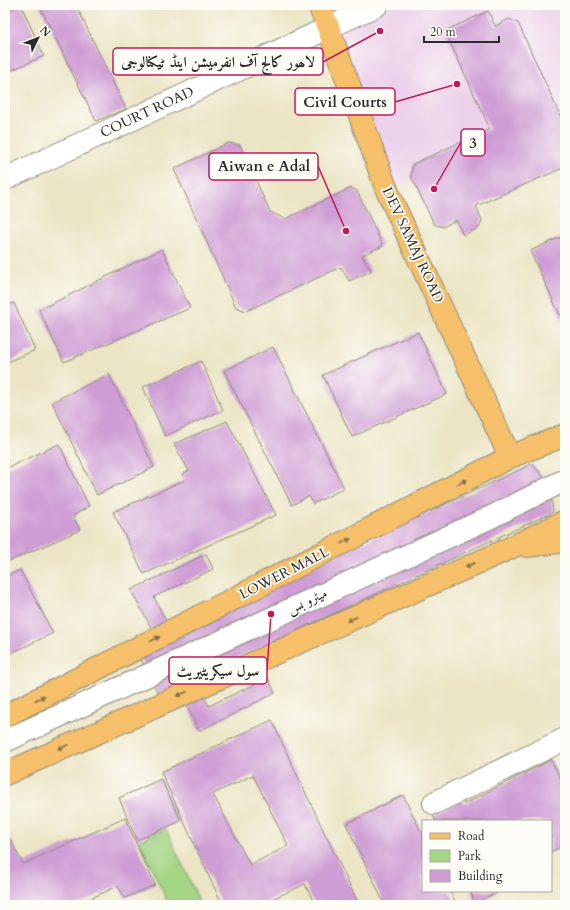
<svg xmlns="http://www.w3.org/2000/svg" width="570" height="910" font-family="Cardo,Amiri,serif">
  <style>
    .built { fill: #ecd1ea }
    .green { fill: #a4d686; stroke: #688058 }
    .building { fill: #cf9dd5; fill-rule: evenodd }
    .lines { fill: none; stroke-linecap: round; stroke-linejoin: round }
    .minor-casing { stroke: #8b8878; stroke-width: 24 }
    .major-casing { stroke: #8b8878; stroke-width: 24 }
    .minor { stroke: #fff; stroke-width: 22 }
    .major { stroke: #f6c06b; stroke-width: 22 }
    .oneway { fill: #866e48 }
    .labels { text-anchor: middle; dominant-baseline: central; stroke-width: 3.5; stroke-linejoin: round; paint-order: stroke }
    .street-label { font-size: 14px; fill: #2b2b2b; stroke: #fdfcf7 }
    .leader { fill: none; stroke: #c2185b; stroke-width: 1.5 }
    .callout-dot { fill: #c2185b; stroke: #fdfcf7; stroke-width: 1.5 }
    .callout { fill: #fdfcf7; stroke: #c2185b; stroke-width: 1.5 }
    .callout-label { font-size: 15px; text-anchor: middle; font-weight: bold; fill: #2b2b2b }
  </style>
  <rect width="100%" height="100%" fill="#fdfcf7"/>
  <filter id="ink" filterUnits="userSpaceOnUse"><feTurbulence type="fractalNoise" baseFrequency=".025" numOctaves="2"/><feDisplacementMap in="SourceGraphic" scale="8" xChannelSelector="R" yChannelSelector="G"/><feConvolveMatrix kernelMatrix="1 2 1 2 8 2 1 2 1" color-interpolation-filters="sRGB"/></filter>
  <filter id="wash" filterUnits="userSpaceOnUse"><feTurbulence type="fractalNoise" baseFrequency=".012" numOctaves="4" result="noise"/><feDisplacementMap in="SourceGraphic" scale="16" xChannelSelector="R" yChannelSelector="G"/><feGaussianBlur stdDeviation="0.9" result="paint"/><feColorMatrix in="noise" values="0 0 0 0 0 0 0 0 0 0 0 0 0 0 0 0 0 1.4 0 .05"/><feComposite in="paint" operator="in"/></filter>
  <g filter="url(#wash)">
    <rect width="100%" height="100%" fill="#ebe5c5"/>
    <path class="built" d="M335,5h230v135l-179,48 -58,-161 14,-6z"/>
    <path class="green" d="M166,829l35,76h-32l-30,-64z"/>
    <g id="blocks">
      <path class="building" d="M21,5l23,51 -39,17v-61z
        M39,5h37l50,104 -30,12z
        M488,11l7,15 14,-7 9,4 47,103v41l-89,39 6,14 -3,8 -16,7 -7,-15 -13,7 -9,-3 -23,-48 2,-12 77,-35 -45,-98z
        M228,143l12,2 30,67 15,7 66,-31 6,3 26,55 -21,9 9,16 -22,10 -8,-14 -95,44 -10,-4 -62,-138z
        M565,235v91l-35,-75z
        M162,249l28,59 -126,54 -25,-52z
        M14,303l21,47 -30,13v-56z
        M418,332l29,62 -95,43 -29,-62z
        M273,347l71,141 -31,16 -4,-8 -17,9 -68,-134z
        M201,361l22,49 -58,26 -22,-49z
        M109,374l45,93 -57,28 -45,-93z
        M227,421l49,94 -132,59 -31,-62 72,-32 -3,-6 7,-3 -15,-27z
        M59,444l30,62 -16,10 7,14 -75,33v-94z
        M532,464l18,20 3,28 -359,166 15,28 59,-28 7,15 -76,38 -21,-44 -18,10 -25,-50 21,-10 -25,-47 75,-36 7,15 -59,28 17,34z
        M20,570l33,63 -48,23v-79z
        M272,720l17,38 70,147h-44l-10,-21 -39,18 1,3h-44l-11,-22 -51,-111zM253,775l35,71 -38,19 -37,-71z
        M551,760l14,27v58l-14,7v-31h-115l-3,-6 29,-15 2,4z
        M161,779l20,42 -44,19 -18,-42z
        M403,795l20,40v56h27l7,14h-72l-39,-81z
        M125,818l30,67 -30,13 -7,-12 -42,19h-66l-5,-11v-52l5,-3 13,25z
        M470,891h30l-25,12z"/>
    </g>
  </g>
  <g filter="url(#ink)">
    <use href="#blocks" fill-opacity="0" stroke="#8b8878" stroke-width="1"/>
    <g class="lines">
      <defs>
        <path id="minor" d="M5,179l372,-174
          M5,741l486,-224 74,-37
          M434,803l131,-64"/>
        <path id="major" d="M319,5l9,22 58,161 124,269
          M527,546l38,-5
          M5,716l505,-259 55,-22
          M5,774l501,-224 59,-29"/>
      </defs>
      <use href="#minor" class="minor-casing"/>
      <use href="#major" class="major-casing"/>
      <use href="#minor" class="minor"/>
      <use href="#major" class="major"/>
    </g>
    <defs><path id="oneway-solid" d="M-6-.8H1V-3.2L6.5 0L1 3.2V.8H-6Z"/></defs>
    <g class="oneway">
      <use href="#oneway-solid" transform="translate(462 482) rotate(-27)"/>
      <use href="#oneway-solid" transform="translate(346 541) rotate(-27)"/>
      <use href="#oneway-solid" transform="translate(470 565) rotate(156)"/>
      <use href="#oneway-solid" transform="translate(352 619) rotate(156)"/>
      <use href="#oneway-solid" transform="translate(155 639) rotate(-27)"/>
      <use href="#oneway-solid" transform="translate(182 694) rotate(156)"/>
      <use href="#oneway-solid" transform="translate(40 698) rotate(-27)"/>
      <use href="#oneway-solid" transform="translate(63 747) rotate(156)"/>
    </g>
  </g>
  <g class="labels">
    <g class="street-label">
      <text transform="translate(147 112) rotate(-25)">COURT ROAD</text>
      <text transform="translate(413 245) rotate(65)">DEV SAMAJ ROAD</text>
      <text transform="translate(284 573) rotate(-27)">LOWER MALL</text>
      <text transform="translate(307 601) rotate(-25)">میٹرو بس</text>
    </g>
  </g>
  <path class="leader" d="M380 31L323 62M457 84L395 102M434 189L461 142M346 231L318 166M271 614L267 670"/>
  <g class="callout-dot">
    <circle cx="380" cy="31" r="4"/>
    <circle cx="457" cy="84" r="4"/>
    <circle cx="434" cy="189" r="4"/>
    <circle cx="346" cy="231" r="4"/>
    <circle cx="271" cy="614" r="4"/>
  </g>
  <g class="callout">
    <rect x="113" y="48" width="210" height="27" rx="4"/>
    <rect x="295" y="88" width="100" height="27" rx="4"/>
    <rect x="461" y="129" width="24" height="27" rx="4"/>
    <rect x="209" y="153" width="109" height="27" rx="4"/>
    <rect x="169" y="657" width="98" height="27" rx="4"/>
  </g>
  <g class="callout-label">
    <text x="218" y="67">لاھور کالج آف انفرمیشن اینڈ ٹیکنالوجی</text>
    <text x="345" y="107">Civil Courts</text>
    <text x="473" y="148">3</text>
    <text x="264" y="171">Aiwan e Adal</text>
    <text x="218" y="676">سول سیکریٹیریٹ</text>
  </g>
  <rect width="570" height="910" fill="none" stroke="#fdfcf7" stroke-width="20"/>
  <rect x="422" y="820" width="130" height="72" fill="#fdfcf7" stroke="#a9a8a5"/>
  <rect x="430" y="833" width="20" height="6" fill="#f6c06b" stroke="#a9a8a5"/>
  <text x="458" y="840" font-size="12" fill="#2b2b2b">Road</text>
  <rect x="430" y="850" width="20" height="12" fill="#a4d686" stroke="#a9a8a5"/>
  <text x="458" y="860" font-size="12" fill="#2b2b2b">Park</text>
  <rect x="430" y="870" width="20" height="12" fill="#cf9dd5" stroke="#a9a8a5"/>
  <text x="458" y="880" font-size="12" fill="#2b2b2b">Building</text>
  <g transform="translate(38 38) rotate(47)" stroke="#fdfcf7" stroke-width="3" paint-order="stroke">
  <path d="M0-3L7 15L0 10L-7 15Z" fill="#2b2b2b"/>
  <text y="-6" font-size="11" font-weight="bold" text-anchor="middle" fill="#2b2b2b">N</text>
  </g>
  <path d="M424 36v6h75v-6" fill="none" stroke="#2b2b2b" stroke-width="2"/>
  <text x="430" y="36" font-size="12" fill="#2b2b2b" stroke="#fdfcf7" stroke-width="3" paint-order="stroke">20 m</text>
</svg>
